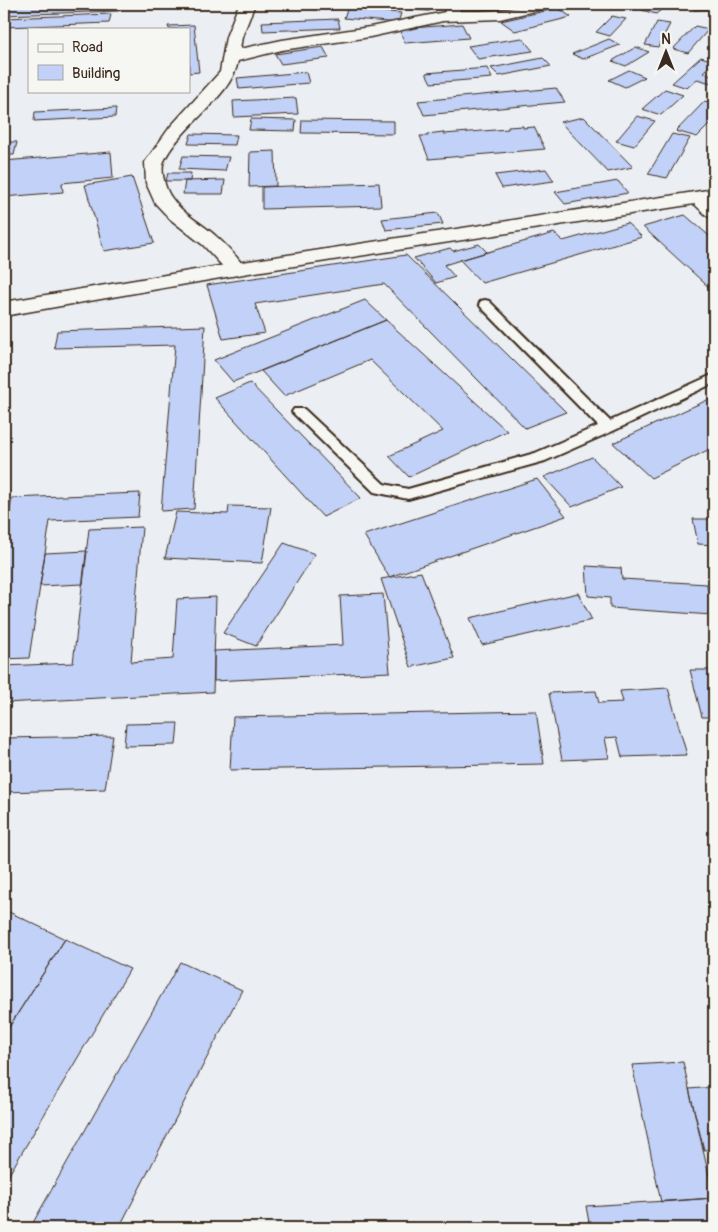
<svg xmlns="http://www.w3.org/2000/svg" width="718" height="1232" font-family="Pangolin,sans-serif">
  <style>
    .building { fill: #c1d1f7; stroke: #3b2a1e }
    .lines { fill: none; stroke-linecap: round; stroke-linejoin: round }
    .service-casing { stroke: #3b2a1e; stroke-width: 4 }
    .minor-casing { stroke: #3b2a1e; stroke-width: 3 }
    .tertiary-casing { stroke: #3b2a1e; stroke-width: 3 }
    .service { fill: #f6f6f2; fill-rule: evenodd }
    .minor { fill: #f6f6f2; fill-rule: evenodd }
    .tertiary { fill: #f6f6f2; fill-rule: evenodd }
  </style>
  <rect width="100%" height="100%" fill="#ebeff3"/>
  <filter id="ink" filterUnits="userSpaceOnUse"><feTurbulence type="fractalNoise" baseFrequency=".02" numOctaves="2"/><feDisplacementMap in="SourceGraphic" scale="10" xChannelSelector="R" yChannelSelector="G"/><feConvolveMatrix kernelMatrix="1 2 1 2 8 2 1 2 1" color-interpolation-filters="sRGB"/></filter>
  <g filter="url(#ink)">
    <path class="building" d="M4,4h116l-1,7 -115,4z
      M145,4h40v2l-40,2z
      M365,4h67l-3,7z
      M650,4h18l-12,10 -14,-4z
      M690,4h23l1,5 -20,1z
      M558,8l13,9 -56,14 -14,-10z
      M347,9l54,4 -3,10 -54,-5z
      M111,14l-2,9 -105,4v-9z
      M612,16l14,3 -16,17 -14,-4z
      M338,19l2,9 -77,3 -1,-9z
      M657,22l13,2 -12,23 -13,-2z
      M462,24l7,14 -64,5 -6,-14z
      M194,25l5,47 -10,1v-44h-20l-1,-3z
      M695,26l14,3 -21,24 -15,-4z
      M522,38l11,13 -55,8 -10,-13z
      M609,39l11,6 -37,14 -11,-5z
      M323,47l6,11 -48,6 -6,-10z
      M636,47l13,5 -23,14 -14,-5z
      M701,57l13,4 -11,11 11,4v4l-3,3 -14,-4 -10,9 -15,-5z
      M543,58l8,8 -52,10 -8,-8z
      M487,68l5,10 -61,5 -5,-10z
      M629,70l16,7 -20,10 -16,-7z
      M306,72l3,11 -70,6 -2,-11z
      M556,88l9,14 -141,13 -6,-14z
      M665,89l18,6 -22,20 -19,-6z
      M296,98l2,16 -64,3 -1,-16z
      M705,101l9,3v16l-17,17 -21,-6z
      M116,108l-1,9 -81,4 1,-9z
      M637,116l18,5 -21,25 -18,-5z
      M584,117l49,50 -25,5 -48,-50z
      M251,119l45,1 -1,11 -46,-1z
      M302,120l92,1v13l-93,-1z
      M523,126v2l11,-1 11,22 -116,10 -9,-23h8l-1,-2 16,-2 1,2 64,-5v-2z
      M191,134l46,1 -2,10 -47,-1z
      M672,134l18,4 -23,40 -19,-4z
      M4,142h13l-3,13h-10z
      M275,151l1,35 -27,1 1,-35z
      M111,152l2,26 -51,5 1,9 -59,5v-36z
      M183,156l46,1 -4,14 -46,-2z
      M546,169l8,12 -52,7 -7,-13z
      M168,173h23l-1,8h-24z
      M132,177l22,66 -50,8 -19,-66z
      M225,180l-2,14h-40l2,-13z
      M618,181l10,12 -63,11 -10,-12z
      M379,183l2,23 -119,3v-22z
      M438,213l5,11 -57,6 -4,-11z
      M685,215l29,25v52l-71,-65z
      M627,223l15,14 -160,46 -22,-23 94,-27 9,8z
      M479,244l8,8 -43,13 11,12 -19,6 -22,-25 36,-10 3,3z
      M406,255l160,157 -41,16 -141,-144 -129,20 10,29 -42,6 -16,-54z
      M365,300l21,20 -153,62 -19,-22z
      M386,320l121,111 -98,46 -20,-21 54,-25 -73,-71 -86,36 -23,-25z
      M205,326l-11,183 -33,2 14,-166 -121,3 3,-17z
      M250,383l111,115 -38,19 -108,-119z
      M714,397v50l-63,31 -38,-35z
      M592,457l29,30 -49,20 -28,-30z
      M537,479l29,37 -177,61 -25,-42z
      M140,493l-2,24 -88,4 -21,137 -25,1v-114l8,-47z
      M229,506l42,1 -9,56 -97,-5 11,-46 52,2z
      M693,519h21v26l-16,-1z
      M142,527l-11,135 42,-3 4,-60 39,-2 -3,95 -209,11v-37l69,-3 16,-134z
      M284,543l31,11 -59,92 -33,-13z
      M87,551l-4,33 -43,2 5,-33z
      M586,566l35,2 1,11 85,5 5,31 -102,-7v-10l-22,-2z
      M421,572l33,86 -43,9 -30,-88z
      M578,593l14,27 -110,25 -12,-27z
      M383,594l7,78 -176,9v-30l129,-6 -3,-49z
      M690,670h24v47h-12z
      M668,688l19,67 -65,2 -5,-20 -12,1 4,20 -47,2 -13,-67 47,-2 3,12 24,-1 -3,-11z
      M536,711l8,53 -314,6 3,-53z
      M178,723l-2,22 -52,1 2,-22z
      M113,736l-8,53 -101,3v-54z
      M5,910l60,29 -61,96v-124z
      M65,939l65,30 -126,214v-148z
      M180,962l62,28 -123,238h-89z
      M683,1062l31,136 -53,4 -29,-137z
      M714,1087v62l-10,1 -15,-61z
      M714,1198v30h-124l-4,-22z"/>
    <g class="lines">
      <defs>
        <path id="service" d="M485,300l4,1 121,120 104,-47v9l-101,48 -68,30 -137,38 -34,-7 -82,-80 2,-3h10l80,75 24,5 127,-36 63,-27 -117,-119 -2,-3 2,-3z"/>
        <path id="minor" d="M239,4h16l-13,33 -2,12 42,-9 88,-13 75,-15 -3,-8h16l2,7c13,0 26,0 39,-1 19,-2 36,-7 55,-6l-3,3 -51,12 -57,2 -73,16 -88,13 -44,11c-6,36 -58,65 -74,100 -4,9 1,28 7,36 11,17 31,26 46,40 9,8 18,18 26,28l3,4 -3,4 -7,2 -7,-2 -26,-28 -33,-26 -15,-16 -9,-20 -1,-21 25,-35 50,-55 6,-35z
          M699,193l7,2 8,7v16l-7,-2 -18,-17 3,-4z"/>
        <path id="tertiary" d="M714,189v12l-465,72 -245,43v-14l245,-41z"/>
      </defs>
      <use href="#service" class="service-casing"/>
      <use href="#minor" class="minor-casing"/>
      <use href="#tertiary" class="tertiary-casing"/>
      <use href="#service" class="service"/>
      <use href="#minor" class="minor"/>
      <use href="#tertiary" class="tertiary"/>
    </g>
  </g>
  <rect width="718" height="1232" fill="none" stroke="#f6f6f2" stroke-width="20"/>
  <rect x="10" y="10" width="698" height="1212" fill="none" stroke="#3b2a1e" stroke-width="2" filter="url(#ink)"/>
  <rect x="28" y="28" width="162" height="65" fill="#f6f6f2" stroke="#aba49d"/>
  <rect x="38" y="44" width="25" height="8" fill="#f6f6f2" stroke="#aba49d"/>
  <text x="72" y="52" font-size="15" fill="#3b2a1e">Road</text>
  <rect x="38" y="65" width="25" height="15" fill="#c1d1f7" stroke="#aba49d"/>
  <text x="72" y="78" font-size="15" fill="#3b2a1e">Building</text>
  <g transform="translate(666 52)" stroke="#f6f6f2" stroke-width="4" paint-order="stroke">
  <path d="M0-4L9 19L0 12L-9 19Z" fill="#3b2a1e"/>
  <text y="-8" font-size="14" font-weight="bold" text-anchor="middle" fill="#3b2a1e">N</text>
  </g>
</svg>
